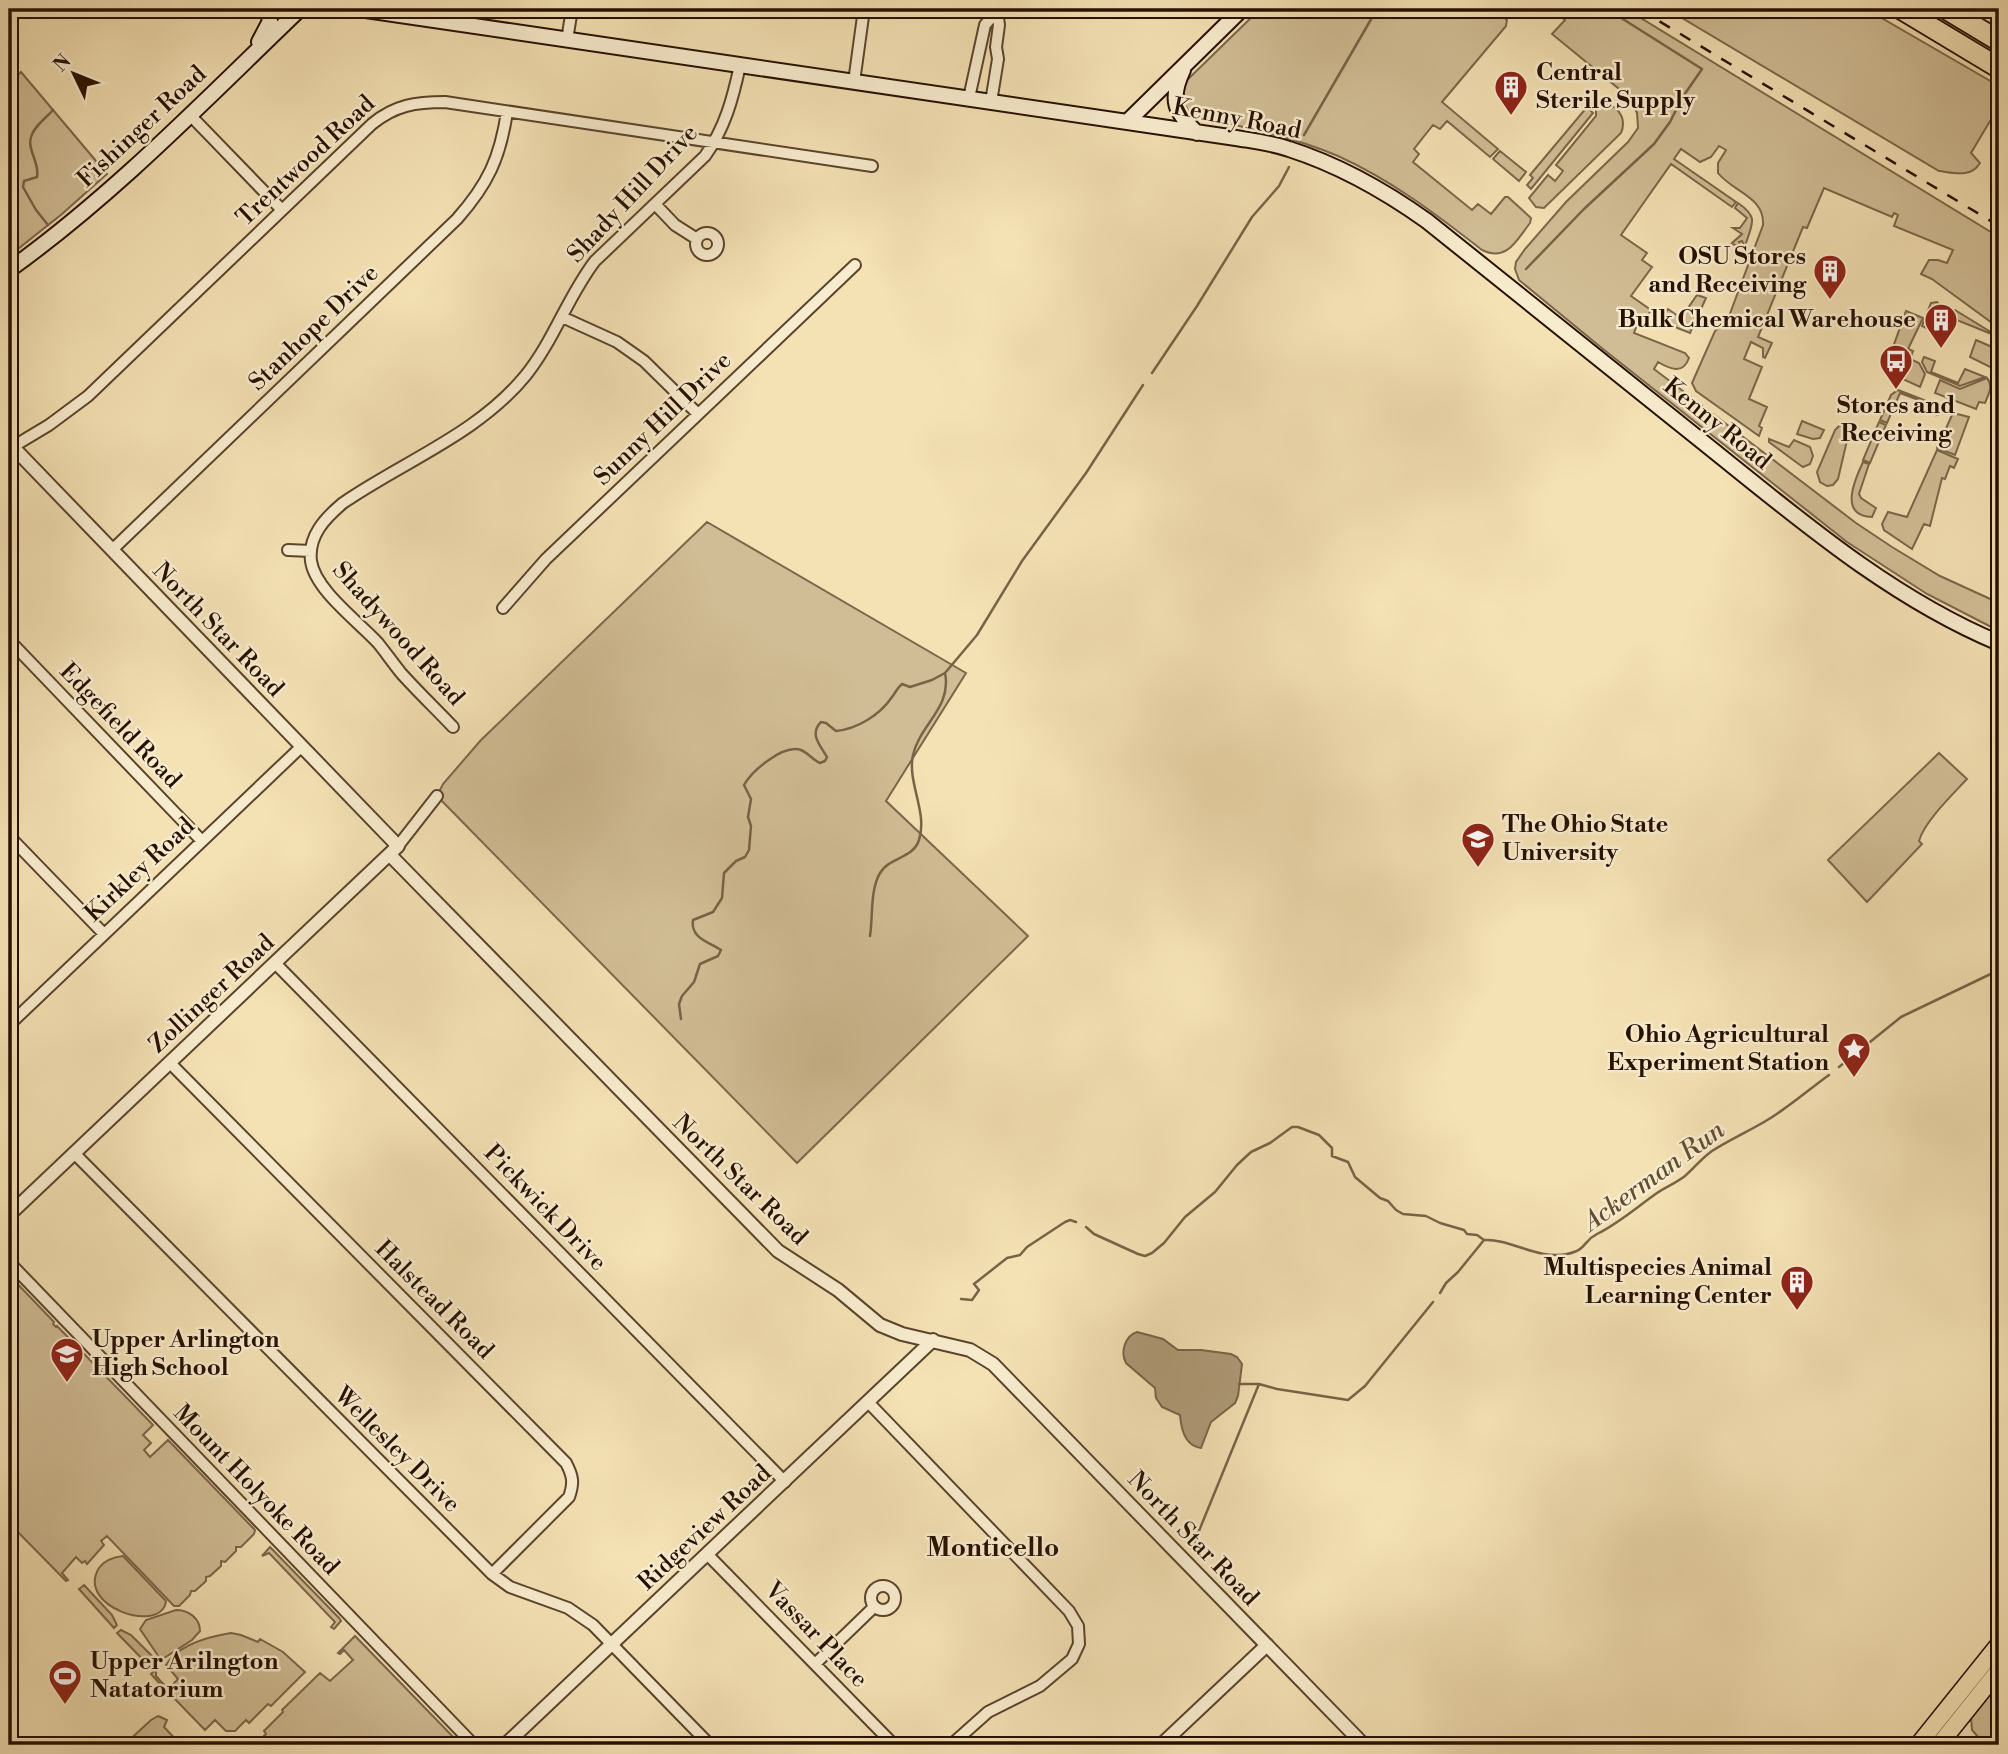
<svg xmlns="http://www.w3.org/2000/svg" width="2008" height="1754" font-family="'Libre Bodoni',serif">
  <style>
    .green { fill: #d1bd95; stroke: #7c664a; stroke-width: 2 }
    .water { fill: #ae9a77; stroke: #786347; stroke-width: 2 }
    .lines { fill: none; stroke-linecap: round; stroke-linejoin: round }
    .stream { stroke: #786347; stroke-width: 2.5 }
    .minor-casing { stroke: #5a442d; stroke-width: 14 }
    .tertiary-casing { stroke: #5a442d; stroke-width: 16 }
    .secondary-casing { stroke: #261000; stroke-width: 18 }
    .primary-casing { stroke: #261000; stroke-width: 19 }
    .motorway-casing { stroke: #261000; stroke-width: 23 }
    .minor { stroke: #f8ecce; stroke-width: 10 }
    .tertiary { stroke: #f8ecce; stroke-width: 12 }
    .secondary { stroke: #f8ecce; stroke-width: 14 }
    .primary { stroke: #f4e1b4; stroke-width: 16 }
    .motorway { stroke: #f4e1b4; stroke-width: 19 }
    .rail { stroke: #261000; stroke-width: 2.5; stroke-dasharray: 12 12; stroke-linecap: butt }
    .labels { text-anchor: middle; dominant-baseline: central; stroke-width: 5; stroke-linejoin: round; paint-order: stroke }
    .poi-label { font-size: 24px; font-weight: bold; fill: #261000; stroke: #f8ecce; text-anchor: start }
    .street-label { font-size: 24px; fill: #261000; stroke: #f8ecce }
    .water-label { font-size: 26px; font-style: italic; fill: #634e36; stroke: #f8ecce }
    .neighbourhood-label { font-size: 26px; font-weight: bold; fill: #261000; stroke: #f8ecce }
  </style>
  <rect width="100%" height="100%" fill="#f4e1b4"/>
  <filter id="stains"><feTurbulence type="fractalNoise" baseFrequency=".00286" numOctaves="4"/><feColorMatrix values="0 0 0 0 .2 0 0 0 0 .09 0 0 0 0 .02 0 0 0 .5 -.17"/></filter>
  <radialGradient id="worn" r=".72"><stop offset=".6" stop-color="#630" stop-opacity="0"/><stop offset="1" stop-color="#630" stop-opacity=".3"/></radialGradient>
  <path class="green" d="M1260,9h234l13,11 -1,6 -64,76 56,47 -8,8 -43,-36 -7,8 -7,-4 -19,24 5,5 -6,8 59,48 6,-6 13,10 14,-17h3l23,21 -1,5c-14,18 -23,39 -48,27 -46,-36 -91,-70 -144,-94 -47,-20 -97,-30 -146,-40 -13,-7 -12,-16 -11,-30z
    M1551,9h75l373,228v91l-67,-49 -11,-5 8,-14h9l9,3 6,-13 -59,-24 4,-11 -4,-2 -2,4 -68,-29 -17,40 -4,-1 -45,110 14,6 -7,15 -2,-1v-9l-12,-6 -7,17 18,8 -13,32 18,8 -8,19 3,2 -3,8 -63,-45 -4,-8 23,-52 13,-12 35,-94c2,-28 -30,-33 -45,-52v-10l8,-13 -7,-4 -8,11 -11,5 -19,-13 -7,10 62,43 -4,5 -61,-43 -50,71 26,18 -5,7 10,7 -21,29 20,14 -4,7 -3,-1 -4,9h-3l-3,8 51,20 4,5c-6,17 -19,11 -31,4l-4,7 202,154 36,24 48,29 59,27v28l-72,-37 -80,-52 -244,-193 -84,-69 -4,-11 1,-7 9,-13 41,-47 62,-60 10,-14 -1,-15 -7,-15 -78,-64 13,-14z
    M1667,9h199l133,77v31l-6,-1 -22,37 9,10c-9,15 -25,10 -41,8z
    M21,72l86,102 -45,40 -53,42v-172z
    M1598,101c17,2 30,15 23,32l-77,75 -8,-1 -7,-9 19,-23 7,6 8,-10 -7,-6 40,-49v-7l-6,-5z
    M1587,107l6,6 -62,76 -4,-4 6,-7 -3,-3z
    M1500,151l26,21 -7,9 -26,-22z
    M1738,203c20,14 15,19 8,40l-2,2 -2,-4 -3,1 1,4 -9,-2 11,-10 -9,-6h7l7,-10 -12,-10z
    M1697,295l9,3 -16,35 -38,-15 7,-9 6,4 3,-4 13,9z
    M1937,302l4,5 -6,14 -5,-2 -4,9 -4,-2 9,-23z
    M1955,310l44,27 -47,-19 -4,9 -4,-2 6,-13z
    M1906,311l17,7 -15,31 5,2 -3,8 9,4 6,11 -5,13 -26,-12 -6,-14z
    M1976,340l23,10v15l-7,3 -22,-11z
    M1924,357l11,4 -4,11 27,11 7,-14 20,8 -25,9 -33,-14 -5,-10z
    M1987,378c7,8 1,17 -2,25l-6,-1 -3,7 -41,-16 5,-13 20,9z
    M1898,390l44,17 2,6 -7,2 3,-7 -40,-15 -13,30 -7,-3 11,-25z
    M1953,413l16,4 -14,38 -18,-7z
    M1802,421l22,9 -4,8 -7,1 -16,-5z
    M1879,422l7,3 -16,38 -7,-3z
    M1839,426h6l4,6 -11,47 -5,6 -6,1 -7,-4 -3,-10 18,-42z
    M1769,439l20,8 5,-7 16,7 3,9 -3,8 -7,3 -3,-2 -31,-23z
    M1937,450l21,9 -4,9 -4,-2 -5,13 -3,-1 -12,48 -6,-2 -12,25 -28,-19 -2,-6 6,-12 19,5z
    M1863,462l6,2 -10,30 2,4 15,10 -4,9c-34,-1 -17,-38 -9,-55z
    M707,522l259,151 -80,128 142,135 -231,227 -360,-367 6,-12 38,-44z
    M1939,753l28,26c-14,15 -43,43 -48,62l3,3 -55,58 -39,-42z
    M9,1275l45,47 -1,2 3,3 1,-1 96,99 -10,10 8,8 -7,7 6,7 18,-17 87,90 -1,4 -13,13h-5v4l-11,11 -4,-1v5l-11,10 -4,1v4l-11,10h-4l-1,4 -11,11h-5l-67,-70 -6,5 3,4 -17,19 -2,-3 -3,2 -6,-6 -14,16 6,7 -2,1 -57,-58z
    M270,1547l69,71 2,3 -7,8 -3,-2 4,-5 -66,-69 -7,3z
    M123,1556l43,45c-4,34 -91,6 -67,-33 6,-8 14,-11 24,-12z
    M84,1585l28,30 5,10 -3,3 -35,-39z
    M176,1610c12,0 24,8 24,21l-8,9 -31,20 -21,-31 6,-9z
    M121,1630l10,5 25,25v16l9,10 -8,8 4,-9 -10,-11 3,-3 -37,-38z
    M231,1633l10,2 17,7 2,-3 23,13 22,20 -34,34 -3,-2 -19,19 -3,-3 -11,11h-9l-11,-11 -10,10 -38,-39 11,-12 -12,-14c12,-20 40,-28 65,-32z
    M355,1636l106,109h-207l12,-11 -2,-3 19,-19 -1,-2 38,-37 10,8 23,-21 -9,-10 -4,4 -2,-1z
    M1999,1680v65h-14l-13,-15 -1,-13z
    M158,1716l9,4 -3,7 17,18h-57l27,-25z"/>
  <path class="water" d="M1137,1332l26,7 15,11h23l30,4 6,3 5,7 -4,32 -3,7 -24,19 -10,26c-16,-2 -20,-19 -21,-33l-18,-8 -6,-9 -1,-10 -29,-25c-6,-11 -1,-27 11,-31z"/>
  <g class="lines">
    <path class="stream" d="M1304,135l73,-126
      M48,225l-12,-15 -13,-23 1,-6 13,-4c3,-14 -10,-27 -6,-40 3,-11 15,-19 22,-27
      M1526,269l58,-60 70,-65 16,-22 12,-24 20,-29 -95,-60
      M1152,373l45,-67 55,-89 27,-31 10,-19
      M870,936c3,-19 0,-46 10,-63 9,-16 33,-14 39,-33 9,-28 -12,-57 -6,-85 7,-31 39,-47 32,-82
      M681,1019l-2,-15 3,-8 12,-14 6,-18 18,-8 3,-6c-12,-8 -31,-12 -28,-30l20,-8 9,-14 2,-25 12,-12 9,-4 4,-7 2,-24 -3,-9 3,-18 -7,-14c8,-14 39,-41 57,-35 7,3 12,10 19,13l5,-2 2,-4c-7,-12 -18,-23 -6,-35l5,1 10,8c21,-2 44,-16 56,-34 4,-5 5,-9 10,-13l8,3 22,-7 13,-7 32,-38 45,-74 64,-88 57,-88
      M1839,1067l62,-50 98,-47
      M1086,1227l8,7 44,20 7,2 7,-3 12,-10 21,-26 30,-25 22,-27 14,-13 19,-9 22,-16h6l21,8 13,13v8l16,6 7,15 25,21 8,3 8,9 7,4 23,2 14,7 24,7 3,4 10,1 7,5c25,-2 53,20 83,14 20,-4 16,-13 30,-20 22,-11 40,-27 60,-41 9,-6 19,-10 28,-17 9,-8 17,-18 27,-25 17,-11 35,-19 52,-29 23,-13 44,-32 65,-47
      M1440,1293l6,-10 12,-11 26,-32
      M961,1299l11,1 7,-10 -5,-6 33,-26 13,-3 7,-8 38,-25 5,-2 6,2
      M1239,1384h20
      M1192,1548l67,-164 18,5 71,11 17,-14 68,-84"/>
    <defs>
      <path id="minor" d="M567,40l5,-31
        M854,82l10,-73
        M969,98l16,-73 13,-16
        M991,102l7,-43 -2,-12 3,-22 -2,-14
        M190,115l92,95
        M655,204l20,21 22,14
        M696 244a11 11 0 1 1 22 0a11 11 0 1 1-22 0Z
        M562,317l55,25 27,19 54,53
        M9,449l40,-24 39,-29 284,-272c23,-19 44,-22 73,-22l427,64
        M112,550l345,-331c31,-35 43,-61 50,-107
        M288,550l23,1
        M503,608l43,-49 309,-294
        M9,640l193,201
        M453,727c-17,-18 -35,-35 -52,-54 -8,-10 -15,-20 -23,-30 -19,-21 -63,-53 -67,-82 -3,-25 14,-43 32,-58 61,-42 135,-69 183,-128 28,-35 42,-79 69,-114l110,-105c20,-28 28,-58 35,-91
        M9,836l95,98
        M398,846l39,-50
        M275,963l510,519
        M9,1025l292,-278
        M170,1063l396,400c7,13 8,20 3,34l-77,77
        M74,1153l418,421 18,13 58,21 25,17 117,120
        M9,1262l465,483
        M868,1402l201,209 9,15 1,18 -7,15 -32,27 -52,26 -37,33
        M708,1555l186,190
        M871 1598a12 12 0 1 1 24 0a12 12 0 1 1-24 0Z
        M815,1664l59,-57"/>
      <path id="tertiary" d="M9,443l389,403 -389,369
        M390,855l388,396 60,39 42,35 22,9 68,16 23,14 371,381
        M505,1745l428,-405
        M1161,1745l106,-100"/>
      <path id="secondary" d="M359,9l877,129c18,3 36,5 53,11 50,16 96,42 138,72 94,75 188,151 282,226 91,73 182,151 290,196
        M259,42l11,-21 -3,-12
        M1183,70c-14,30 -8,42 14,63
        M1127,122l115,-113
        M9,270c106,-76 197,-171 291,-261"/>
      <path id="primary" d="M1918,1745l81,-101
        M1939,1745l60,-75"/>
      <path id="motorway" d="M1901,9l98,59
        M1946,9l53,32"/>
    </defs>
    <use href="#minor" class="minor-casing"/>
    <use href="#tertiary" class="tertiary-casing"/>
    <use href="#secondary" class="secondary-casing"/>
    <use href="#primary" class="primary-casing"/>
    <use href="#motorway" class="motorway-casing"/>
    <use href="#minor" class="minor"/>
    <use href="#tertiary" class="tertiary"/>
    <use href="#secondary" class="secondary"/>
    <use href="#primary" class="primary"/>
    <use href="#motorway" class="motorway"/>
    <path class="rail" d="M1639,9l360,217"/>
  </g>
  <defs>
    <symbol id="building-pin" viewBox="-11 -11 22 30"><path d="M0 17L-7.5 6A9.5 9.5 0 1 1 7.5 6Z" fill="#8f2418" stroke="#f8ecce"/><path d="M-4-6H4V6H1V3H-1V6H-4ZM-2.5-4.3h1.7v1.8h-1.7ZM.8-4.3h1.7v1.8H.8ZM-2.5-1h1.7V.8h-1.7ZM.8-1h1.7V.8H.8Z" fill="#fff"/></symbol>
    <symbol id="bus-pin" viewBox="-11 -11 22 30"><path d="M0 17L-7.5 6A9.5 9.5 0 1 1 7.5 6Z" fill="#8f2418" stroke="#f8ecce"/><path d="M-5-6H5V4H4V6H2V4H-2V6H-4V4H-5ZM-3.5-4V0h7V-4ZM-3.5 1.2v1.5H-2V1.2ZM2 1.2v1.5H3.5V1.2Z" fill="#fff"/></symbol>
    <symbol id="university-pin" viewBox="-11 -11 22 30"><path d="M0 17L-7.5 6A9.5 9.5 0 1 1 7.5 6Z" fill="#8f2418" stroke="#f8ecce"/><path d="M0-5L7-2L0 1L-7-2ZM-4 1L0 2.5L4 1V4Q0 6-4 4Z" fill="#fff"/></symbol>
    <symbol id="sight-pin" viewBox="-11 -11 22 30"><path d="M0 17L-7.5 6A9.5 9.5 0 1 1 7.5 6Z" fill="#8f2418" stroke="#f8ecce"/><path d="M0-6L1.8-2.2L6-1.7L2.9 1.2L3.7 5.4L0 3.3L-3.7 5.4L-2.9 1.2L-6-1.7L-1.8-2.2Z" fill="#fff"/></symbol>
    <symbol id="school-pin" viewBox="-11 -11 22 30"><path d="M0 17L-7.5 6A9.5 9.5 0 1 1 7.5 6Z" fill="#8f2418" stroke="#f8ecce"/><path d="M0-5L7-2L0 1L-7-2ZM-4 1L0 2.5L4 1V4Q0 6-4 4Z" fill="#fff"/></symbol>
    <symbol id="stadium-pin" viewBox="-11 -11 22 30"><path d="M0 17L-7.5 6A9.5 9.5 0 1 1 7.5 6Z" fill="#8f2418" stroke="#f8ecce"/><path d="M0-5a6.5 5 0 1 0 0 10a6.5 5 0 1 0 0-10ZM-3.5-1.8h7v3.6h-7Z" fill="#fff"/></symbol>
  </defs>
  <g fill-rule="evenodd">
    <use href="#building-pin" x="1492" y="68" width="38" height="52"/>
    <use href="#building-pin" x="1811" y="252" width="38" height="52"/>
    <use href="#building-pin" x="1922" y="301" width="38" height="52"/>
    <use href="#bus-pin" x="1877" y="342" width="38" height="52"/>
    <use href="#university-pin" x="1459" y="820" width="38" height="52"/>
    <use href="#sight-pin" x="1835" y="1030" width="38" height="52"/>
    <use href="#building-pin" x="1778" y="1263" width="38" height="52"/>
    <use href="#school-pin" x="48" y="1335" width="38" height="52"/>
    <use href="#stadium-pin" x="46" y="1657" width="38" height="52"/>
  </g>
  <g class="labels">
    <g class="poi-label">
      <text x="1536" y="73">Central<tspan x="1536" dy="28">Sterile Supply</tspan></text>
      <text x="1806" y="257" text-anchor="end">OSU Stores<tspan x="1806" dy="28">and Receiving</tspan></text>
      <text x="1916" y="320" text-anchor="end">Bulk Chemical Warehouse</text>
      <text x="1896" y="406" text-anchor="middle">Stores and<tspan x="1896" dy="28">Receiving</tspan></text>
      <text x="1502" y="825">The Ohio State<tspan x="1502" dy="28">University</tspan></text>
      <text x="1829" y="1035" text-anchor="end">Ohio Agricultural<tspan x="1829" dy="28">Experiment Station</tspan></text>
      <text x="1772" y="1268" text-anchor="end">Multispecies Animal<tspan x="1772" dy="28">Learning Center</tspan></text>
      <text x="92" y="1340">Upper Arlington<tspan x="92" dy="28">High School</tspan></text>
      <text x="90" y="1662">Upper Arilngton<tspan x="90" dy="28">Natatorium</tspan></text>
    </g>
    <g class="street-label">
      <text transform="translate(1237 119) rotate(11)">Kenny Road</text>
      <text transform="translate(142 127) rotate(-43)">Fishinger Road</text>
      <text transform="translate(306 161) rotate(-43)">Trentwood Road</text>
      <text transform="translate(633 194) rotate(-47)">Shady Hill Drive</text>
      <text transform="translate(314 328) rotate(-44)">Stanhope Drive</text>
      <text transform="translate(663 419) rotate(-44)">Sunny Hill Drive</text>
      <text transform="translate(1717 424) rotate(39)">Kenny Road</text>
      <text transform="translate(218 630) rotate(46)">North Star Road</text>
      <text transform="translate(398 634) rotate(48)">Shadywood Road</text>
      <text transform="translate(120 726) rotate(46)">Edgefield Road</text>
      <text transform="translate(140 870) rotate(-43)">Kirkley Road</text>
      <text transform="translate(212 994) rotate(-43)">Zollinger Road</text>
      <text transform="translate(740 1180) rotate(44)">North Star Road</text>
      <text transform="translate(545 1208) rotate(46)">Pickwick Drive</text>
      <text transform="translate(434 1300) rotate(45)">Halstead Road</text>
      <text transform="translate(397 1450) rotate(45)">Wellesley Drive</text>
      <text transform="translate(256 1490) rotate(46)">Mount Holyoke Road</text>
      <text transform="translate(705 1528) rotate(-43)">Ridgeview Road</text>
      <text transform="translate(1193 1539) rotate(46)">North Star Road</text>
      <text transform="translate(816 1635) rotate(46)">Vassar Place</text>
    </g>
    <g class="water-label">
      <text transform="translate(1654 1176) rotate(-36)">Ackerman Run</text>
    </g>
    <g class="neighbourhood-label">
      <text x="993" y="1548">Monticello</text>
    </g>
  </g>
  <rect width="2008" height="1754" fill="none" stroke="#f4e1b4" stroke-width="35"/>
  <rect x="10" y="10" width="1987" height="1733" fill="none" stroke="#261000" stroke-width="3.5"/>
  <rect x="18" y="18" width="1973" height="1719" fill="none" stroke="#261000" stroke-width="2"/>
  <g transform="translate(74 74) rotate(313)" stroke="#f8ecce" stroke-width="5" paint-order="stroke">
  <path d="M0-5L12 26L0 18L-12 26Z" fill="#261000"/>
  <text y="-10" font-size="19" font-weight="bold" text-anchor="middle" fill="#261000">N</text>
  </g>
  <rect width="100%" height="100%" filter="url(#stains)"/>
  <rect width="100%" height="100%" fill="url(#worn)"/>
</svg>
